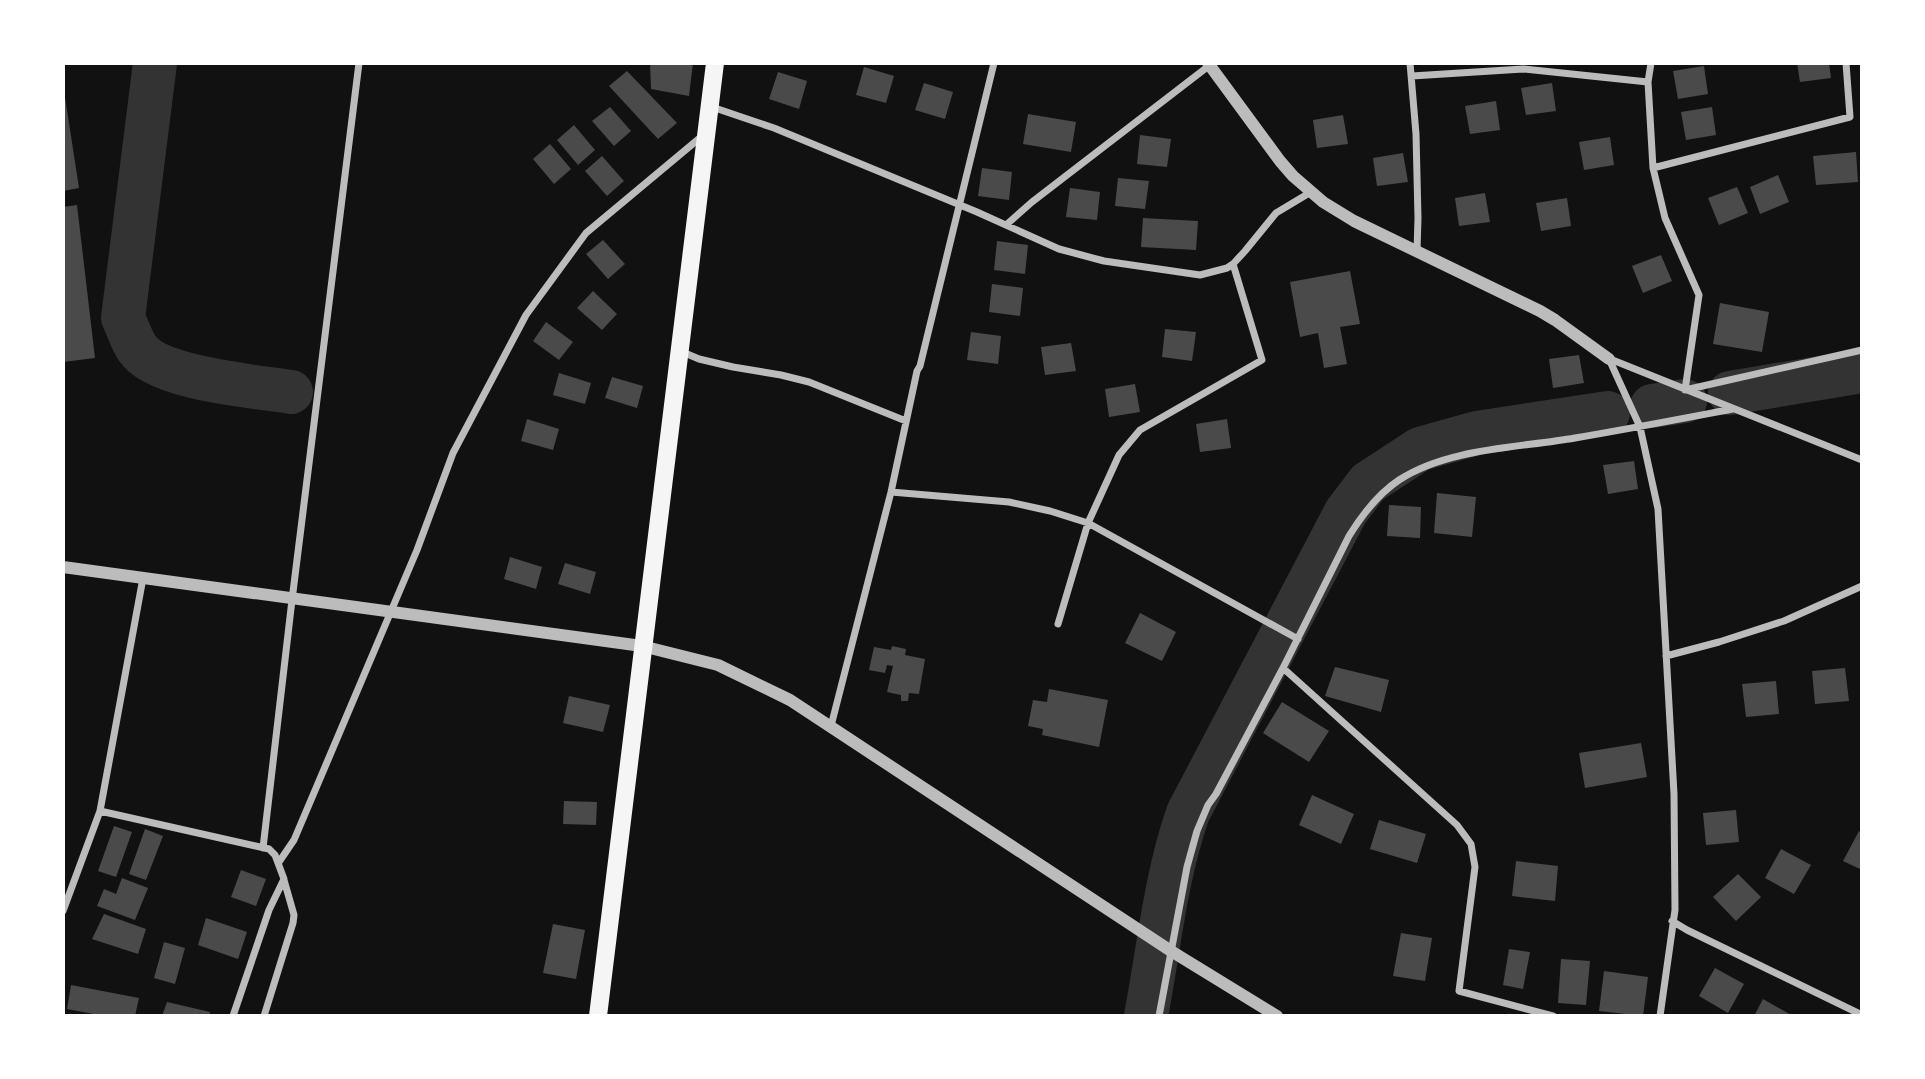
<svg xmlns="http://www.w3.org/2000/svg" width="1925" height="1079" font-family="'Roboto Condensed',sans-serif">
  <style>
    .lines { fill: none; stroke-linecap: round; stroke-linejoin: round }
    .river { stroke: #333; stroke-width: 44 }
    .building { fill: #4a4a4a }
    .minor { stroke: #bcbcbc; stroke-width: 7 }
    .tertiary { stroke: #bcbcbc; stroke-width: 12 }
    .primary { stroke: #f5f5f5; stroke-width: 18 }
  </style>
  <rect width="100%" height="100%" fill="#111"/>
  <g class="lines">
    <path class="river" d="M155,63l-32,255c5,10 8,21 14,30 20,31 117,38 154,44
      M1730,393l132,-22
      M1652,406l33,-5
      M1146,1016c13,-68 19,-137 42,-203l158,-301 22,-29 52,-34 57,-16 131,-20"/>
  </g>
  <path class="building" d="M650,63h43l-4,33 -38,-7z
    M1797,63h32l2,15 -31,4z
    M1704,66l4,28 -30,5 -5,-28z
    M864,67l30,9 -8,27 -30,-8z
    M627,71l50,52 -19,16 -49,-53z
    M778,72l29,9 -8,28 -30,-10z
    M924,83l29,9 -8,27 -30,-9z
    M1552,83l4,28 -30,4 -5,-27z
    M63,97h2l14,91 -16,3z
    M1496,101l4,29 -30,4 -5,-28z
    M610,107l21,24 -17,15 -22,-25z
    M1712,107l4,28 -30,5 -5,-28z
    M1028,114l48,8 -5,30 -48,-8z
    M1343,115l5,29 -31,4 -4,-28z
    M574,125l21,25 -17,15 -21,-25z
    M1140,135l31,4 -4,28 -30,-3z
    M1610,137l4,28 -30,5 -5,-28z
    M550,144l21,25 -17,15 -21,-25z
    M1856,152l2,30 -42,3 -3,-29z
    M1403,153l5,29 -31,4 -4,-28z
    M602,156l22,25 -17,15 -22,-25z
    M982,168l30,4 -3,28 -31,-4z
    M1778,175l11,27 -29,12 -10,-27z
    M1118,178l31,3 -4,28 -30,-3z
    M1737,187l11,26 -29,12 -11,-27z
    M1070,188l30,4 -3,28 -31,-3z
    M1485,193l5,29 -31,4 -4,-28z
    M1567,198l4,28 -30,5 -5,-28z
    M77,205l18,153 -32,4v-155z
    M1143,218l55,3 -2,29 -55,-3z
    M603,240l22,24 -17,15 -22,-25z
    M997,241l31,4 -3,29 -31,-4z
    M1661,255l11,26 -29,12 -11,-27z
    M1350,271l10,53 -20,3 7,37 -23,4 -6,-35 -18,4 -10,-55z
    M992,284l31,4 -3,28 -31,-4z
    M593,291l24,23 -15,16 -25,-22z
    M1720,303l49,9 -7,40 -49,-8z
    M546,322l27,20 -14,18 -26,-19z
    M1165,329l31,3 -4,29 -30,-4z
    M971,332l30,4 -3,28 -31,-4z
    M1071,343l5,28 -31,4 -4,-28z
    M1579,355l5,28 -31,5 -4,-29z
    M559,373l32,10 -6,21 -32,-9z
    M612,377l31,9 -6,22 -32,-10z
    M1135,384l5,28 -31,5 -4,-28z
    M527,419l32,10 -6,21 -32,-9z
    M1227,419l4,29 -31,4 -4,-28z
    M1634,461l4,28 -30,5 -5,-29z
    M1437,493l39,4 -4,40 -38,-4z
    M1389,505l32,2 -1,31 -33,-2z
    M510,557l32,10 -6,22 -32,-10z
    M565,563l31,9 -6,22 -32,-10z
    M1140,613l36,19 -14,29 -37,-18z
    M892,646l14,3 -1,6 20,4 -6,35 -10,-1 -1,8h-7v-6l-14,-3 6,-26 -6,-1 -2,8 -16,-3 5,-23 17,3z
    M1335,667l54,13 -8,32 -56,-16z
    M1845,668l4,33 -34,3 -3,-33z
    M1776,681l3,33 -33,3 -4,-33z
    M1049,689l59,11 -9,47 -57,-12 1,-6 -15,-3 5,-26 14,2z
    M569,696l41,9 -7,27 -40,-9z
    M1282,702l47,29 -20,31 -46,-29z
    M1641,743l6,34 -62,11 -6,-35z
    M1312,795l42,19 -13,30 -42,-19z
    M564,801l33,1 -1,23 -33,-1z
    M1736,810l3,32 -33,3 -3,-32z
    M1379,820l47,14 -9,29 -47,-14z
    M114,826l18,6 -16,45 -18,-6z
    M145,829l18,7 -17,44 -17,-6z
    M1859,831l3,2v37l-19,-9z
    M1781,849l30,16 -17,29 -29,-16z
    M1516,861l42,5 -3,35 -43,-5z
    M241,870l25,9 -10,27 -25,-9z
    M1738,874l23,23 -25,24 -23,-24z
    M122,878l26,10 -13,32 -38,-14 7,-17 12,5z
    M104,914l42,15 -8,25 -46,-15z
    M206,918l41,14 -9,27 -40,-14z
    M553,924l32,6 -9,49 -33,-6z
    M1401,933l31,5 -7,43 -32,-5z
    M164,942l21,6 -10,36 -21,-6z
    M1509,949l21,3 -7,37 -20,-4z
    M1561,959l29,2 -4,44 -28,-2z
    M1715,968l29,16 -16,29 -29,-17z
    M1604,971l44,6 -5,39 -44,-5z
    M71,985l68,13 -4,18h-31l-37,-7z
    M1763,999l30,17h-39z
    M167,1002l43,10 -1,4h-47z"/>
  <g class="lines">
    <path class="minor" d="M1410,63l6,71 2,84 -1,33
      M1651,63l-3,19 5,86 12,50 34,77 -14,95 177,-40
      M1412,76l111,-7 125,13
      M709,106l65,22 203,84 82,37 45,12 96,14 27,-7 6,-4 12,-13 31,-38 35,-21
      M1653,168l197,-51 -4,-54
      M1006,225l26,-23 178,-137
      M680,351l19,8 34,8 48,8 28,7 97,39
      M1609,359l31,68 18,82 16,285 1,116 -15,106
      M1610,359l252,101
      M891,492l118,10 41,9 38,12 210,116
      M1058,624l30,-101 31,-68 21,-25 122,-70 -29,-96
      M1666,656l53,-14 65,-21 78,-35
      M1283,668l174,157 14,19 4,23 -16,124 94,25
      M831,726l60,-234 26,-121 3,-5 74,-303
      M100,811l169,38 6,6 9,24 -15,31 -36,106
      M263,848l29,-248 67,-537
      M279,862l15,-22 123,-290 36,-97 73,-138 60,-82 115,-96
      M63,911l37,-100 43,-233
      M1672,921l15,9 175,85
      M264,1016l29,-93 1,-8 -10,-35
      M1159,1016l28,-149 10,-36 11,-26 8,-11 67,-126 66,-132c13,-21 29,-42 50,-56 49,-32 119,-32 176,-42 53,-9 105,-19 158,-29"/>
    <path class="tertiary" d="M1208,63l72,98 13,15 30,26 31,19 186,90 15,9 54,39
      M63,567l579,79 76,19 72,35 381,251 106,65"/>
    <path class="primary" d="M598,1016l117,-953"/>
  </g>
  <rect width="1925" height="1079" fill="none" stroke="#ffffff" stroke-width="130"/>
</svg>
